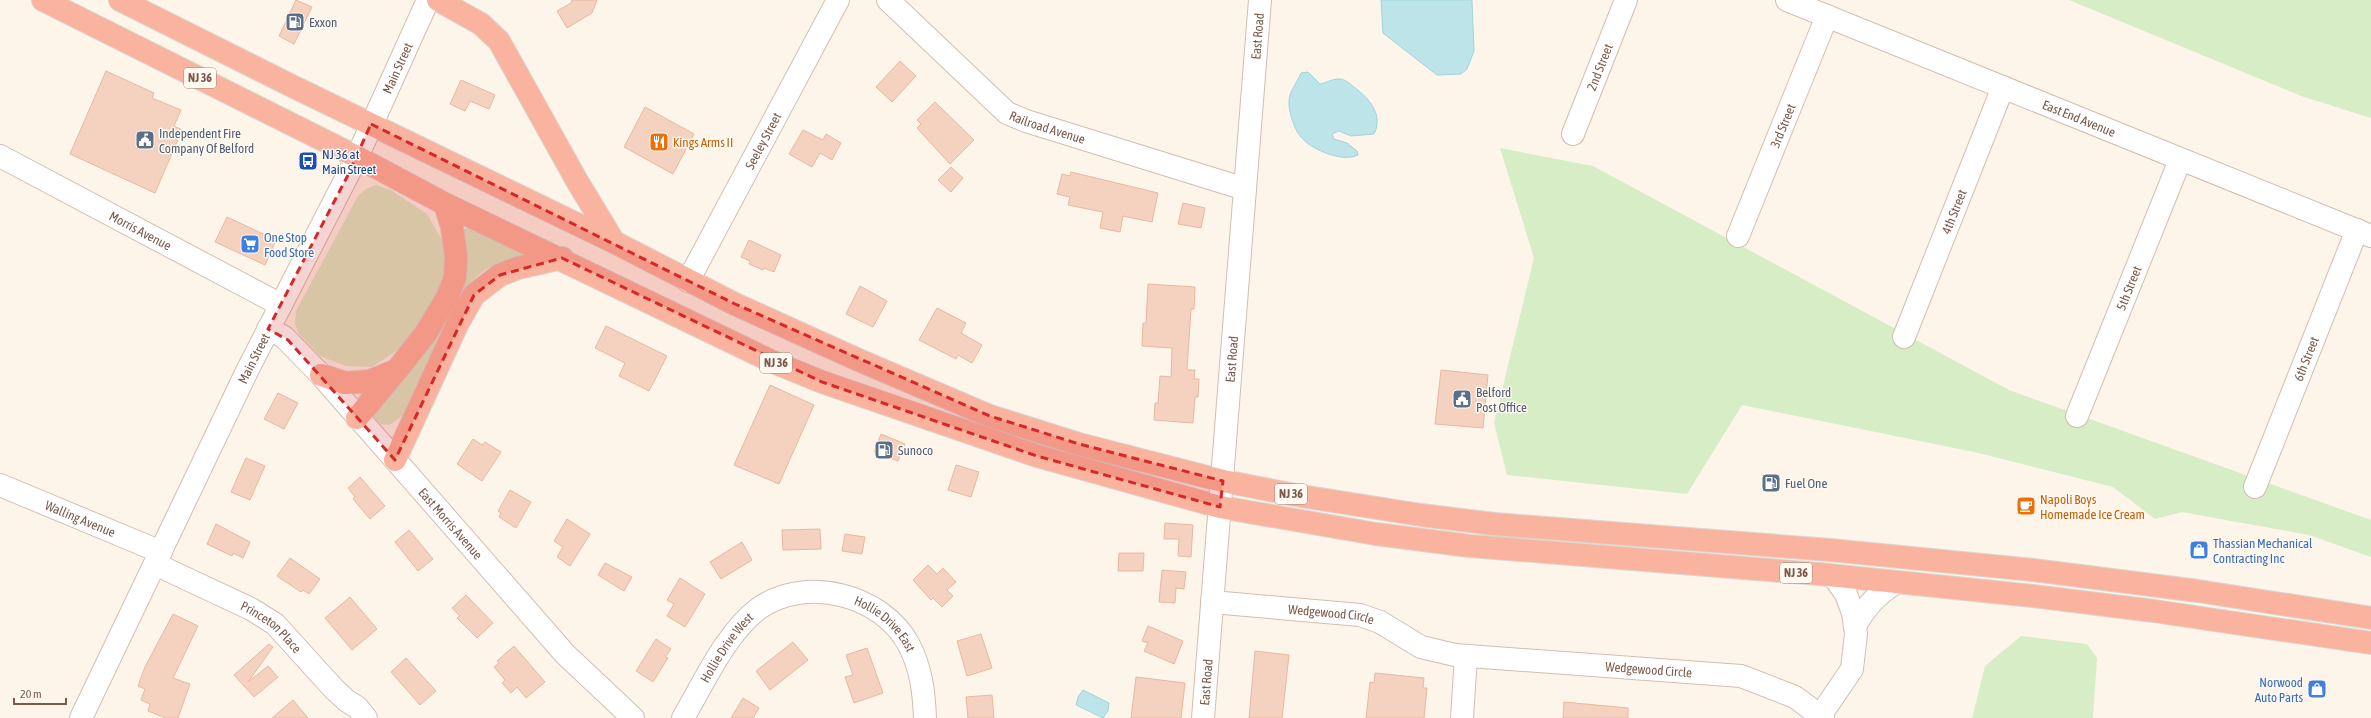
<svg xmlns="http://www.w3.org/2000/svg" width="2371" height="718" font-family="'Asap Condensed',sans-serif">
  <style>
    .green { fill: #d7edc6 }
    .water { fill: #bce4e9; stroke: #a2d4db }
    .building { fill: #f4d2bf; stroke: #e8b89f }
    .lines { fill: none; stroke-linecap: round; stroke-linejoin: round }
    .minor-casing { stroke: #d3beb0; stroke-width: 24 }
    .highway-casing { stroke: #dcd4d0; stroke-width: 24 }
    .minor { stroke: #fff; stroke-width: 22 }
    .highway { stroke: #fab39e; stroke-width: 22 }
    .marked { fill: #d62828; fill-opacity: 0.2; stroke: #d62828; stroke-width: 3; stroke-dasharray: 8 5; stroke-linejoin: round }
    .labels { text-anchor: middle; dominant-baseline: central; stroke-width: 3; stroke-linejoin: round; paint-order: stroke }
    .shield { fill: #fff9f1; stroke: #a28a7d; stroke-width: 1 }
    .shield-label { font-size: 12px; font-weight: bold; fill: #7a5a4b }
    .service-label { font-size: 13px; fill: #4e5e75; stroke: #fff9f1; text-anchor: start }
    .street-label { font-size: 13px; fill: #7a5a4b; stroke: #fff9f1 }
    .food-label { font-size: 13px; fill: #c56008; stroke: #fff9f1; text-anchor: start }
    .transit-label { font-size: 13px; fill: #164399; stroke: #fff9f1; text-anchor: start }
    .shop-label { font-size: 13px; fill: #366cbe; stroke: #fff9f1; text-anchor: start }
  </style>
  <rect width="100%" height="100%" fill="#fdf5e9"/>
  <path class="green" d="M2069,0h302v118l-70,-22z
    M1500,148l93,18 416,224 362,130v37l-62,-22 -127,-23 -27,7 -42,-32 -139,-35 -232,-47 -55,89 -180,-19 -13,-52 40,-165z
    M376,185l15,5 36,24 15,26 4,15 -2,30 -39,60 -33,22 -26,-1 -26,-10 -21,-22 -4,-10 1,-13 62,-115 8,-7z
    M468,228l59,28c-32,8 -42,9 -63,34l-4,-2 3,-56 1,-3z
    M442,320l4,2 -44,94 -13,9 -8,-1 -8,-8 1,-9z
    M2021,636l66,8 10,14 -4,60h-121l13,-52z"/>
  <path class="water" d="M1381,0h91l2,51 -7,18 -6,5 -24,1 -54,-42z
    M1308,72l12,12c6,-1 12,-5 18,-5 6,-1 12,5 16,8 15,11 30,28 20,47l-23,2 -12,-5 -7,3 2,5 13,4 10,8 1,4c-15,8 -48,-6 -57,-18 -7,-8 -11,-22 -12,-32 -1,-13 7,-20 12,-32z
    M1083,690l26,13 -1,8 -5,7 -27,-13 2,-8z"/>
  <path class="building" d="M296,0l16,7 -18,37 -15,-8z
    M572,0h25l-5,13 -25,15 -10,-17 14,-8z
    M900,61l16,15 -24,26 -16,-15z
    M106,71l48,22 -2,5 29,12 -7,16 8,4 -27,63 -85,-39z
    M461,80l34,15 -6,14 -19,-8 -5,10 -15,-7z
    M935,102l39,38 -24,24 -33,-36 4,-4 -4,-4z
    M645,107l49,27 -21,40 -49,-27z
    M803,130l20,10 3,-6 15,9 -9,17 -12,-7 -8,14 -23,-13z
    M951,167l12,11 -12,14 -13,-12z
    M1071,172l87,21 -6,29 -29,-6 -3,16 -20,-4 3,-16 -35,-7 2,-8 -13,-3 5,-20 8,2z
    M1183,203l22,5 -4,20 -23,-4z
    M227,217l49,23 -11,25 -50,-23z
    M749,240l32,15 -7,17 -10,-4 -1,2 -14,-6 1,-3 -9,-4z
    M1148,284l47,3 -1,22h-3l-4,61h8l-1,9h5l-1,18h-3l-2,26 -39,-3 1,-17h3l2,-27 11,1 1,-29 -30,-2 1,-23h3z
    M860,286l27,15 -14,26 -27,-13z
    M937,308l29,15 -5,10 21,12 -10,18 -14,-8 -2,4 -37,-19z
    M606,326l61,30 -18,35 -30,-15 6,-13 -30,-15z
    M1441,370l47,5 -5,53 -48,-4z
    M770,385l44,20 -35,79 -45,-19z
    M278,393l20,10 -14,26 -20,-10z
    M881,434l24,10 -7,17 -24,-9z
    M473,439l9,6 3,-3 16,10 -19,29 -25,-17z
    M246,458l19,8 -15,34 -19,-8z
    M956,465l23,7 -8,25 -23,-7z
    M360,477l25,29 -15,13 -17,-20 2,-2 -7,-9z
    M510,490l21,12 -15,26 -17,-11 2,-4 -3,-2z
    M567,519l23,15 -20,32 -13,-9 6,-10 -9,-6z
    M1165,523l28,2 -2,32 -13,-1 1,-17h-15z
    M216,524l34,18 -7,16 -10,-5 -1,3 -25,-12z
    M820,529l1,20 -38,1 -1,-20z
    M409,530l24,29 -15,12 -23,-29z
    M845,534l20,3 -3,17 -20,-3z
    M742,542l10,18 -31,19 -11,-17z
    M1119,553h25l-1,18h-25z
    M290,558l30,21 -11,15 -6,-4 -2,2 -24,-16z
    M605,563l27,14 -8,14 -26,-16z
    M928,565l9,9 6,-6 13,14 -9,8 6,6 -11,11 -9,-9 -2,2 -18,-20z
    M1162,570l24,2 -2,17 -8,-1 -1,15 -16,-1z
    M680,578l25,16 -20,33 -18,-11 7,-12 -7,-4z
    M466,595l27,28 -16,15 -20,-20 3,-2 -8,-8z
    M350,597l27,32 -25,21 -27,-32z
    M173,614l25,12 -25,52 17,6 -12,34h-12l-18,-7 2,-7 -9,-4 4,-11 -7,-3 7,-19z
    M1148,626l35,15 -9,23 -30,-13 4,-8 -6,-2z
    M981,634l11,34 -25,8 -10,-35z
    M656,639l15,10 -6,8 3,1 -15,24 -17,-11z
    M793,642l15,18 -38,30 -14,-19z
    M269,644l4,3 -25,35 20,-16 10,11 -24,20 -20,-22z
    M514,646l31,36 -19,16 -9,-11 -6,6 -9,-10 3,-3 -11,-13 5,-4 -2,-2z
    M867,648l16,45 -29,10 -9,-26 8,-2 -7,-20z
    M1255,651l34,4 -7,63h-33z
    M406,658l30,33 -16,14 -29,-33z
    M1375,673l49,5 -1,10h4l-3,30h-58l4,-36 4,1z
    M1136,677l49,6 -4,35h-50z
    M992,695l2,23h-26l-2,-21z
    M743,698l16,10 -6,10h-22z
    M293,700l15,18h-36z
    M1564,702l64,6v10h-65z"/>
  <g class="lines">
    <defs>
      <g id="minor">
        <path id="s1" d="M888,0l119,113 19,8 219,68"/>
        <path id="s2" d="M1787,0l584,236"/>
        <path id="s3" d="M1573,134l53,-134"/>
        <path id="s4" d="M0,156l281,149"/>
        <path id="s5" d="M1738,236l89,-220"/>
        <path id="s6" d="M688,281l150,-281"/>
        <path id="s7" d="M268,329l16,8 37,38 244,279 68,64"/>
        <path id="s8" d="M1904,337l99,-250"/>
        <path id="s9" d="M2077,416l103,-256"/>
        <path id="s10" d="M0,485l161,67"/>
        <path id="s11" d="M2255,487l102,-257"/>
        <path id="s12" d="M155,564l96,45 24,15 59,65 13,12 10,6 9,11"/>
        <path id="s13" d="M1212,602l148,13 20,7 41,25 34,8 286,21 54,21 28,21"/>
        <path d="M1855,626c10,-19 22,-32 40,-43"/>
        <path d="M1820,716l32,-47 4,-35 -3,-21 -7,-19 -12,-17"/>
        <path id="s14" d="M81,718l167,-349 109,-212 71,-157"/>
        <path id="s15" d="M683,718c20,-34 43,-85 75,-109 47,-34 124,-15 151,36 12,23 15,47 16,73"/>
        <path id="s16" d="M1203,718l57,-718"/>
        <path d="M1462,718l4,-62"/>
      </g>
      <path id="highway" d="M43,0l314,157 88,47 328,158 49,20 215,74 183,51 156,27 94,12 349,28 214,22 121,15 217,32
        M120,0l174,87 320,155 121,62 126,57 129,55 89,28 144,37 72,14 126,20 73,9 336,26 203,20 165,21 173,27
        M438,0l43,24 18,17 78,140 37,61
        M321,375l24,8 25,-2 27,-11 29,-37 22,-37 7,-19 1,-21 -4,-29 -7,-23
        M357,418l38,-46
        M395,460l63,-137 16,-28 26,-20 18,-7 44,-10"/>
    </defs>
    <use href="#minor" class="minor-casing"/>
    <use href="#highway" class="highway-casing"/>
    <use href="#minor" class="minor"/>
    <use href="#highway" class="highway"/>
  </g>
  <path class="marked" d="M371,124l364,180 255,112 89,28 144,37 -3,26 -183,-51 -215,-74 -260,-124 -62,17 -26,20 -79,165 -107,-120 -20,-11 80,-154z"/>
  <defs>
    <symbol id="fuel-square" viewBox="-11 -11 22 22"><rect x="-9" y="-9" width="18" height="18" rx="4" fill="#5c6f8a" stroke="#fff9f1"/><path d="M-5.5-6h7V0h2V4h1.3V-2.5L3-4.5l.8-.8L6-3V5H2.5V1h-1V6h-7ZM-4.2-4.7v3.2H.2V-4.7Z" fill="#fff"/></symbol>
    <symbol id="civic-square" viewBox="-11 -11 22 22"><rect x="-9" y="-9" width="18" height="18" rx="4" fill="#5c6f8a" stroke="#fff9f1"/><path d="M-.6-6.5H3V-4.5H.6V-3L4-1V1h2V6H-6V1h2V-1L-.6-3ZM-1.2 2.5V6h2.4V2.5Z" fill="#fff"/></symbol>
    <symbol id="restaurant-square" viewBox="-11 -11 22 22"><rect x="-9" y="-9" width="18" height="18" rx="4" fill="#e8710a" stroke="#fff9f1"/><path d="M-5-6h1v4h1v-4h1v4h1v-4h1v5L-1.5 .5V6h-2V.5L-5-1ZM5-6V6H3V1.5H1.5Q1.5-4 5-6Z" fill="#fff"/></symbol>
    <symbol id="bus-square" viewBox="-11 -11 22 22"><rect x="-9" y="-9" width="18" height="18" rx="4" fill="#1a4fb4" stroke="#fff9f1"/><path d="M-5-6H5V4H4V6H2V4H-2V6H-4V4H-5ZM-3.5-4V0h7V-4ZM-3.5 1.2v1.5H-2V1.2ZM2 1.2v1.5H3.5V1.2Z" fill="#fff"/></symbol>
    <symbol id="supermarket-square" viewBox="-11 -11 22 22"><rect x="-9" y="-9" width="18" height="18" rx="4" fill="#3f7fe0" stroke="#fff9f1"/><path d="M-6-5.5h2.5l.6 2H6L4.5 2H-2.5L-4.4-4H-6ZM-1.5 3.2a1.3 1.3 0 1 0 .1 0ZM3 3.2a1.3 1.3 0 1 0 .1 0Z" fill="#fff"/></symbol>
    <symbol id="cafe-square" viewBox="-11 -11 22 22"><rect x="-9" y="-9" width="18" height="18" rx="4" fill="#e8710a" stroke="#fff9f1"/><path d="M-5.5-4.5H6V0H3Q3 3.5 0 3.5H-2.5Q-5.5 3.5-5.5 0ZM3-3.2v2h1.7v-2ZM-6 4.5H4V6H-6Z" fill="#fff"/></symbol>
    <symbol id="shop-square" viewBox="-11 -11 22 22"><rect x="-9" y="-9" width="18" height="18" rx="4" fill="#3f7fe0" stroke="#fff9f1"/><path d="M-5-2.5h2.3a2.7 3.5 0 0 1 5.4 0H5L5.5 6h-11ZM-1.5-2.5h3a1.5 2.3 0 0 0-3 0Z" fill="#fff"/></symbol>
  </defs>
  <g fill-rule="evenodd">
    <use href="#fuel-square" x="284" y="11" width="22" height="22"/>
    <use href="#civic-square" x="134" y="129" width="22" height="22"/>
    <use href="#restaurant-square" x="648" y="131" width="22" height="22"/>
    <use href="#bus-square" x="297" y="150" width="22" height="22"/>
    <use href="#supermarket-square" x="239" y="233" width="22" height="22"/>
    <use href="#civic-square" x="1451" y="388" width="22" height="22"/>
    <use href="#fuel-square" x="873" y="439" width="22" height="22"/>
    <use href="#fuel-square" x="1760" y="472" width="22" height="22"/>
    <use href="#cafe-square" x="2015" y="495" width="22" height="22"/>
    <use href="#shop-square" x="2188" y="539" width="22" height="22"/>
    <use href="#shop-square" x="2306" y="678" width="22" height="22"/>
  </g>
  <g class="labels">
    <g class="shield">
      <rect x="184" y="68" width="32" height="20" rx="3"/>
      <rect x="760" y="353" width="32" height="20" rx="3"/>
      <rect x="1275" y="484" width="32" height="20" rx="3"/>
      <rect x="1780" y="563" width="32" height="20" rx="3"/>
    </g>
    <g class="shield-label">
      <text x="200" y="78">NJ 36</text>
      <text x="776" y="363">NJ 36</text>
      <text x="1291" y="494">NJ 36</text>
      <text x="1796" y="573">NJ 36</text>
    </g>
    <g class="service-label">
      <text x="309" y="22">Exxon</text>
      <text x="159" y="133">Independent Fire<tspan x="159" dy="15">Company Of Belford</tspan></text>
      <text x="1476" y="392">Belford<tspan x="1476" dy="15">Post Office</tspan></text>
      <text x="898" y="450">Sunoco</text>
      <text x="1785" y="483">Fuel One</text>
    </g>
    <g class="street-label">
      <text stroke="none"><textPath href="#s16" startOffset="684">East Road</textPath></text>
      <text stroke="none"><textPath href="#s3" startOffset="72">2nd Street</textPath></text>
      <text stroke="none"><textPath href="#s14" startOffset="723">Main Street</textPath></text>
      <text stroke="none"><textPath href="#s2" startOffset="315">East End Avenue</textPath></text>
      <text stroke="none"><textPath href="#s1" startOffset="207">Railroad Avenue</textPath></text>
      <text stroke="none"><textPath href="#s5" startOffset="119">3rd Street</textPath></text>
      <text stroke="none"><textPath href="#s6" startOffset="159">Seeley Street</textPath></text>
      <text stroke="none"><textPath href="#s8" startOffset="135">4th Street</textPath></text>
      <text stroke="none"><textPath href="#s4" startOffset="159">Morris Avenue</textPath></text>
      <text stroke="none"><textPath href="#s9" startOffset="138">5th Street</textPath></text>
      <text stroke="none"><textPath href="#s14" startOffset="399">Main Street</textPath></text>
      <text stroke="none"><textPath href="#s16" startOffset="360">East Road</textPath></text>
      <text stroke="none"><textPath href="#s11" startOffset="138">6th Street</textPath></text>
      <text stroke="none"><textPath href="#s10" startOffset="87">Walling Avenue</textPath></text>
      <text stroke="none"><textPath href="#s7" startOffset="268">East Morris Avenue</textPath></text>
      <text stroke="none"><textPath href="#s13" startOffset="120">Wedgewood Circle</textPath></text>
      <text stroke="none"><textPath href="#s15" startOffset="274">Hollie Drive East</textPath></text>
      <text stroke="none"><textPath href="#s12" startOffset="133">Princeton Place</textPath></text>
      <text stroke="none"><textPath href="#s15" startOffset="83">Hollie Drive West</textPath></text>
      <text stroke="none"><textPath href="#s13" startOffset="447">Wedgewood Circle</textPath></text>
      <text stroke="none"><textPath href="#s16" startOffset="36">East Road</textPath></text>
    </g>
    <g class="food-label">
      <text x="673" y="142">Kings Arms II</text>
      <text x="2040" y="499">Napoli Boys<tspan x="2040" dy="15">Homemade Ice Cream</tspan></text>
    </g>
    <g class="transit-label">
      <text x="322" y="154">NJ 36 at<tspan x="322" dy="15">Main Street</tspan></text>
    </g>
    <g class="shop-label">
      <text x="264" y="237">One Stop<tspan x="264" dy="15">Food Store</tspan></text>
      <text x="2213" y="543">Thassian Mechanical<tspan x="2213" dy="15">Contracting Inc</tspan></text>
      <text x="2303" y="682" text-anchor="end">Norwood<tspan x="2303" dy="15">Auto Parts</tspan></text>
    </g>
  </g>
  <path d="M14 698v6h52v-6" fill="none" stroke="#7a5a4b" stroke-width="2"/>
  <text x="20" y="698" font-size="12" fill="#7a5a4b" stroke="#fff9f1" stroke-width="3" paint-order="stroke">20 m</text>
</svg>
